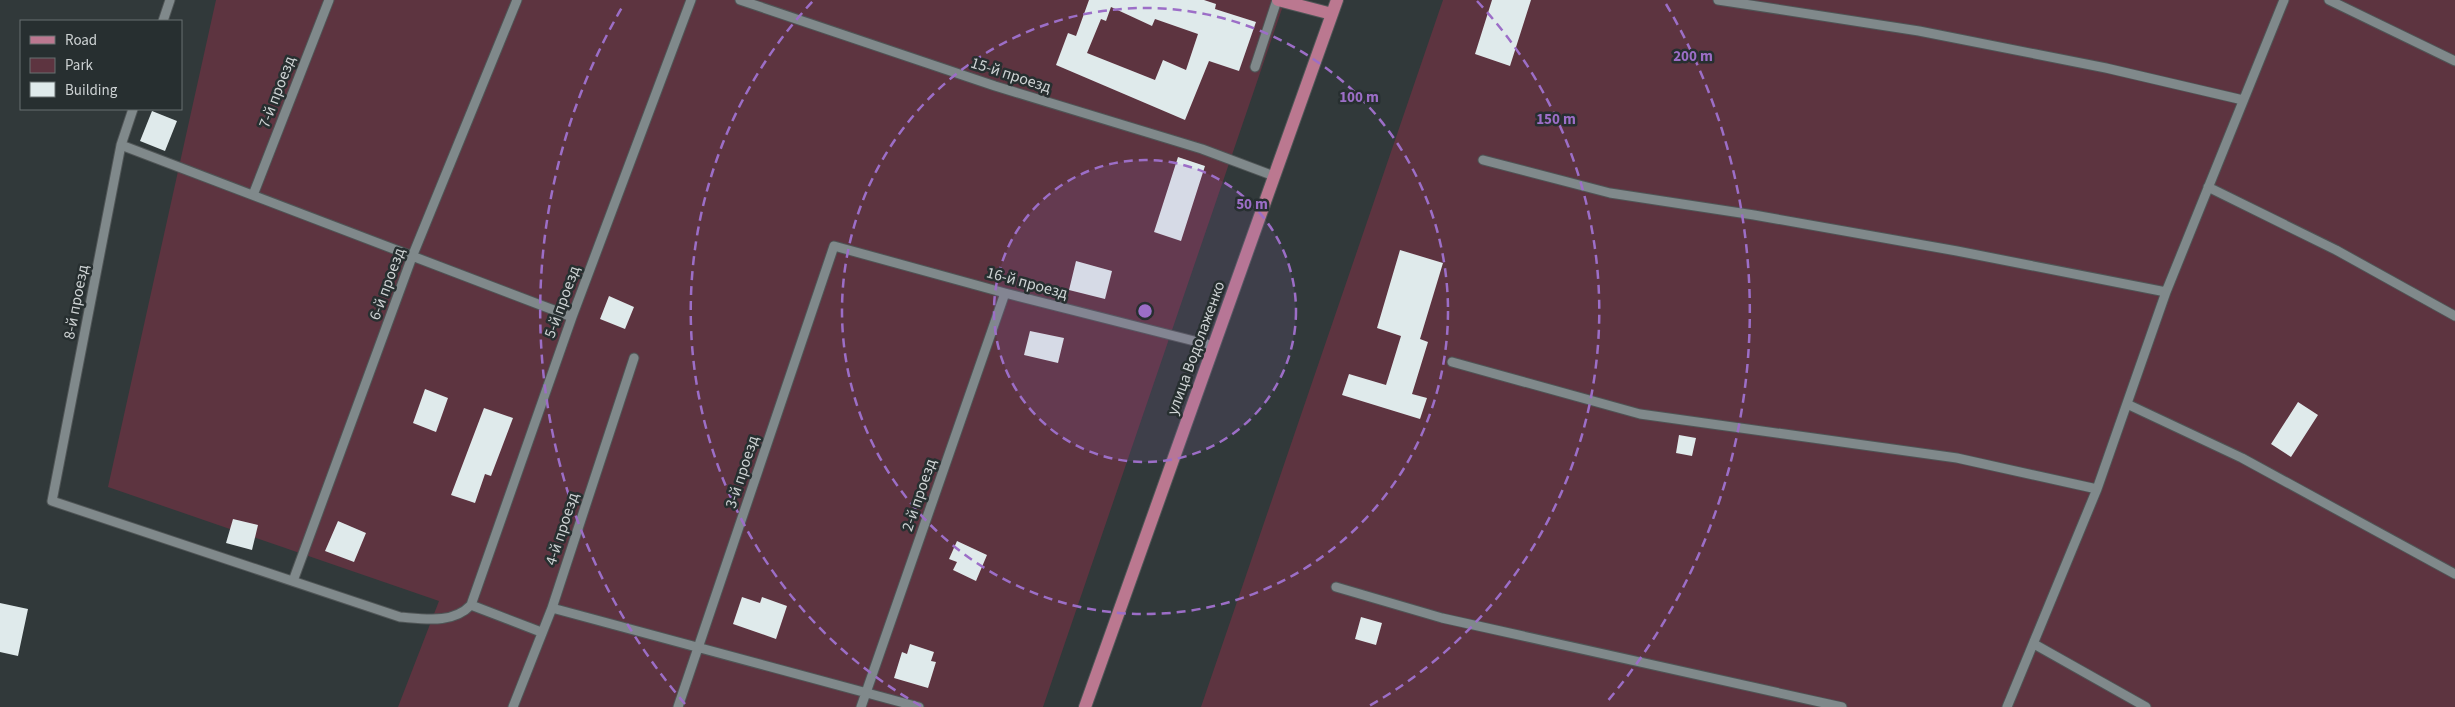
<svg xmlns="http://www.w3.org/2000/svg" width="2455" height="707" font-family="'Source Sans 3',sans-serif">
  <style>
    .green { fill: #5d3440 }
    .building { fill: #dfeaeb; fill-rule: evenodd }
    .lines { fill: none; stroke-linecap: round; stroke-linejoin: round }
    .minor-casing { stroke: #4f5556; stroke-width: 11 }
    .major-casing { stroke: #4f5556; stroke-width: 14 }
    .minor { stroke: #80898b; stroke-width: 9 }
    .major { stroke: #bb7890; stroke-width: 12 }
    .ring { fill: none; stroke: #9c6ec7; stroke-width: 2.5; stroke-dasharray: 9 6 }
    .labels { text-anchor: middle; dominant-baseline: central; stroke-width: 5; stroke-linejoin: round; paint-order: stroke }
    .street-label { font-size: 16px; fill: #cdd2d3; stroke: #272f30 }
    .centre { fill: #9c6ec7; stroke: #272f30; stroke-width: 2.5 }
    .ring-label { font-size: 15px; text-anchor: middle; font-weight: bold; fill: #9c6ec7; stroke: #272f30; stroke-width: 5; stroke-linejoin: round; paint-order: stroke }
  </style>
  <rect width="100%" height="100%" fill="#31393a"/>
  <path class="green" d="M216,0h1069l-242,707h-645l41,-106 -331,-114z
    M1443,0h1012v707h-1254z"/>
  <path class="building" d="M1089,0h115l12,4 -1,5 41,13 -17,49 -30,-10 -24,59 -129,-55 12,-32 8,3zM1111,7l41,19 3,-7 43,15 -12,36 -23,-10 -8,20 -68,-27 14,-34 5,2z
    M1492,0h39l-21,66 -35,-12z
    M152,111l25,10 -12,30 -25,-10z
    M1178,157l27,9 -24,75 -27,-9z
    M1400,250l43,13 -23,76 8,3 -16,52 15,4 -7,21 -78,-24 7,-21 37,11 15,-49 -24,-8z
    M1076,261l36,10 -7,28 -36,-9z
    M609,296l25,11 -9,22 -25,-10z
    M1030,331l34,7 -6,25 -34,-8z
    M425,389l23,9 -12,34 -23,-9z
    M2298,402l20,13 -27,42 -20,-13z
    M484,408l29,10 -22,58 -6,-2 -10,29 -24,-8z
    M1679,435l17,3 -4,18 -16,-3z
    M233,519l25,6 -6,25 -26,-7z
    M338,521l28,12 -12,29 -29,-11z
    M957,541l30,14 -11,26 -23,-11 4,-8 -8,-3z
    M742,597l18,6 2,-6 25,9 -11,33 -43,-15z
    M0,603l28,6 -10,47 -18,-4z
    M1361,617l21,6 -6,22 -21,-6z
    M910,644l24,8 -3,9 5,1 -8,26 -34,-10 8,-26 5,2z"/>
  <g class="lines">
    <defs>
      <path id="minor" d="M740,0l255,86 207,63 72,27
        M1718,0l201,31 187,37 137,32
        M2329,0l126,61
        M163,21l7,-21
        M1255,67l22,-67
        M133,109l-12,36 -69,356 348,116c25,2 53,7 71,-12l101,-288 119,-317
        M121,145l451,172
        M1483,160l127,33 144,22 203,36 209,41
        M2208,187l128,63 119,66
        M253,195l76,-195
        M1452,362l188,52 317,44 140,31
        M2127,404l115,54 213,116
        M293,581l119,-324 105,-257
        M1336,587l106,31 400,89
        M471,605l70,27
        M552,608l367,99
        M2034,644l112,63
        M513,707l39,-99 82,-250
        M678,707l156,-461 171,47 209,53
        M861,707l144,-414
        M2007,707l90,-218 69,-197 118,-292"/>
      <path id="major" d="M1278,0l54,14
        M1085,707l252,-707"/>
    </defs>
    <use href="#minor" class="minor-casing"/>
    <use href="#major" class="major-casing"/>
    <use href="#minor" class="minor"/>
    <use href="#major" class="major"/>
  </g>
  <circle cx="1145" cy="311" r="151" fill="#9c6ec7" fill-opacity=".12"/>
  <g class="ring">
    <circle cx="1145" cy="311" r="151"/>
    <circle cx="1145" cy="311" r="303"/>
    <path d="M921 706A454 454 0 0 1 813 1M1477 1A454 454 0 0 1 1369 706"/>
    <path d="M685 704A605 605 0 0 1 624 4M1666 4A605 605 0 0 1 1605 704"/>
  </g>
  <g class="labels">
    <g class="street-label">
      <text transform="translate(1011 75) rotate(18)">15-й проезд</text>
      <text transform="translate(277 92) rotate(-69)">7-й проезд</text>
      <text transform="translate(1027 283) rotate(15)">16-й проезд</text>
      <text transform="translate(387 284) rotate(-70)">6-й проезд</text>
      <text transform="translate(76 302) rotate(-79)">8-й проезд</text>
      <text transform="translate(562 302) rotate(-70)">5-й проезд</text>
      <text transform="translate(1196 348) rotate(-70)">улица Водолаженко</text>
      <text transform="translate(742 472) rotate(-72)">3-й проезд</text>
      <text transform="translate(919 495) rotate(-71)">2-й проезд</text>
      <text transform="translate(562 529) rotate(-72)">4-й проезд</text>
    </g>
  </g>
  <circle cx="1145" cy="311" r="8" class="centre"/>
  <g class="ring-label">
    <text x="1693" y="61">200 m</text>
    <text x="1359" y="102">100 m</text>
    <text x="1556" y="124">150 m</text>
    <text x="1252" y="209">50 m</text>
  </g>
  <rect x="20" y="20" width="162" height="90" fill="#272f30" stroke="#697071"/>
  <rect x="30" y="36" width="25" height="8" fill="#bb7890" stroke="#697071"/>
  <text x="65" y="45" font-size="15" fill="#cdd2d3">Road</text>
  <rect x="30" y="58" width="25" height="15" fill="#5d3440" stroke="#697071"/>
  <text x="65" y="70" font-size="15" fill="#cdd2d3">Park</text>
  <rect x="30" y="82" width="25" height="15" fill="#dfeaeb" stroke="#697071"/>
  <text x="65" y="95" font-size="15" fill="#cdd2d3">Building</text>
</svg>
